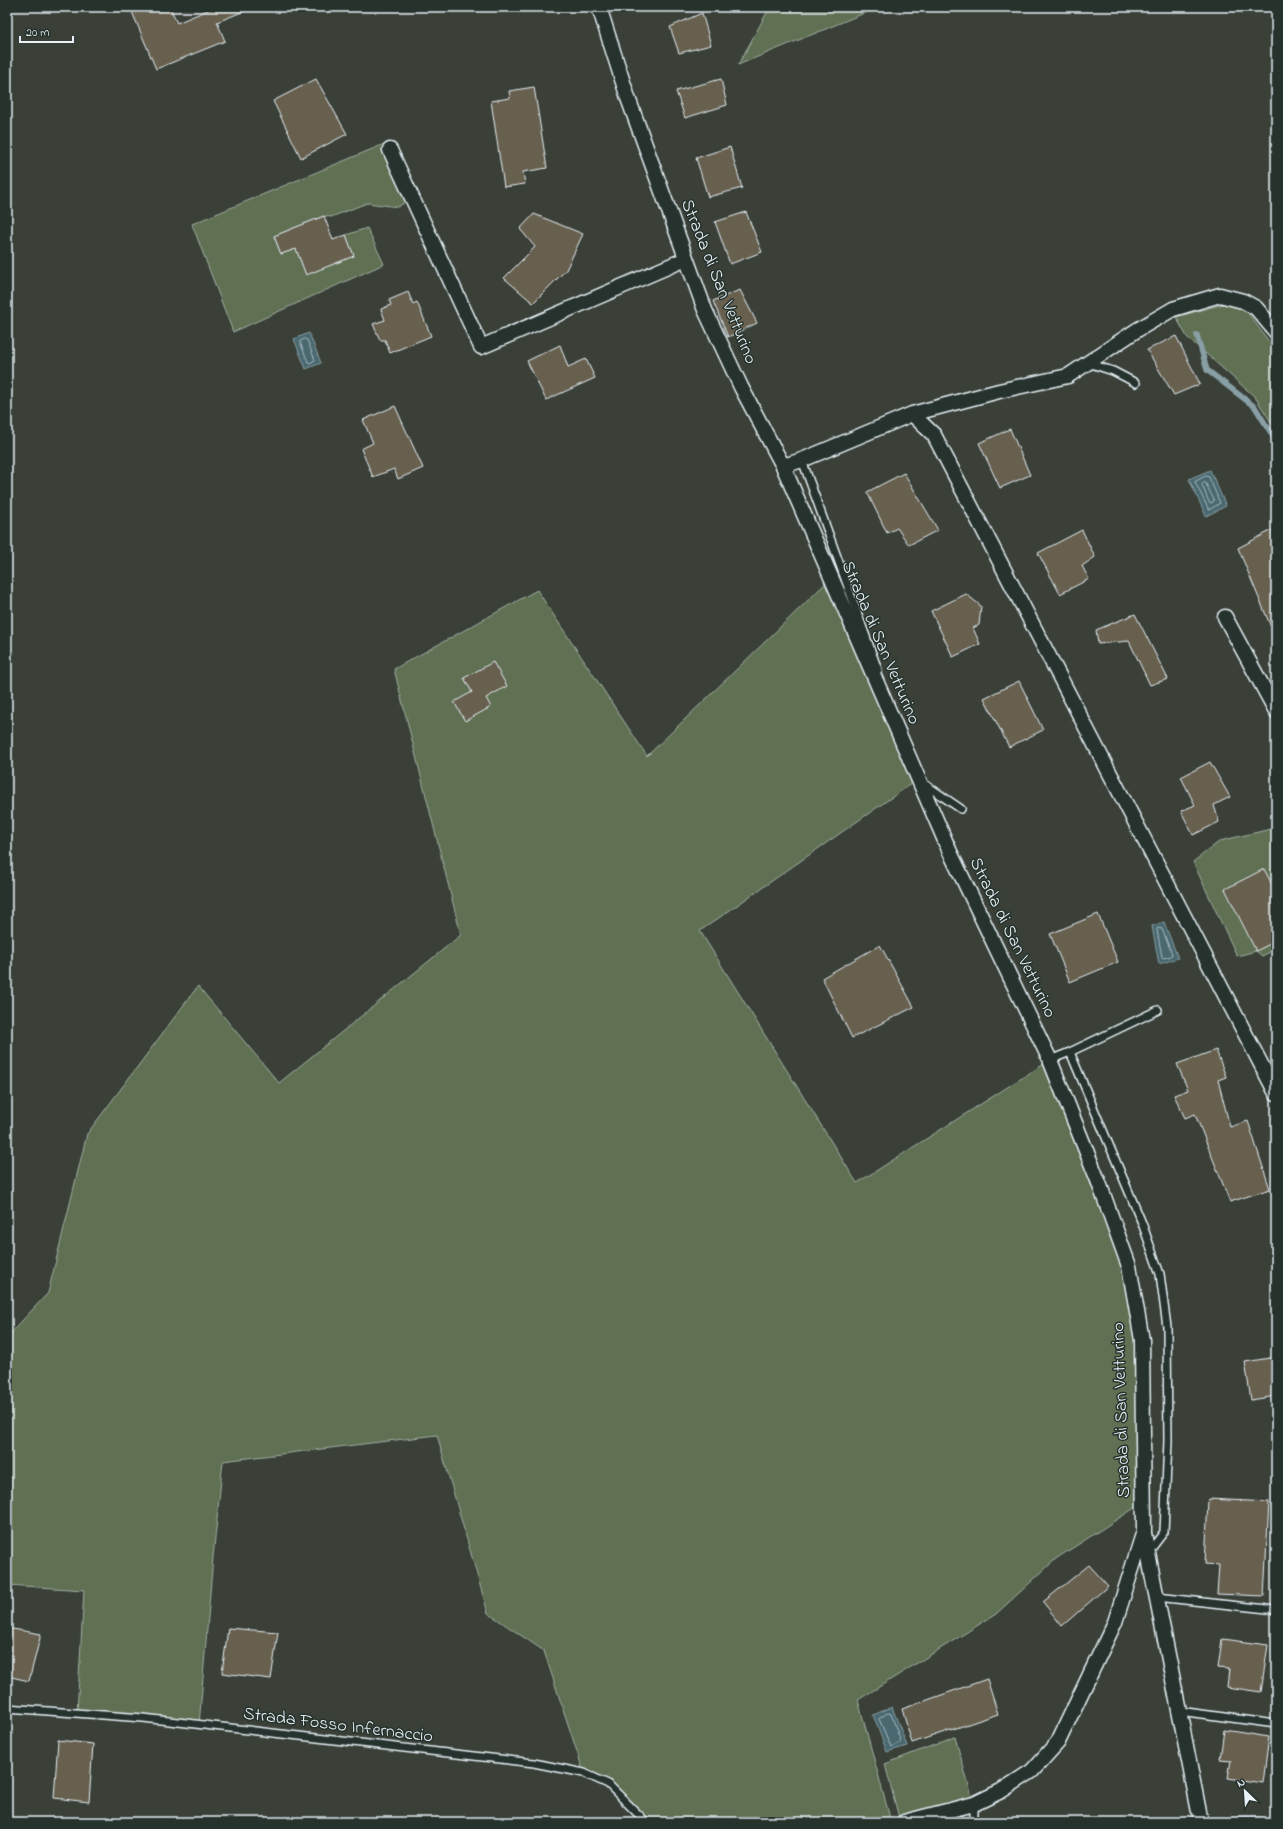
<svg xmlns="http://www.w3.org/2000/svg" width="1283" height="1829" font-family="'Indie Flower',sans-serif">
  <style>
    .green { fill: #5e6f52; stroke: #a3b0a5 }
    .water { fill: #4a6870; stroke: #899fa6 }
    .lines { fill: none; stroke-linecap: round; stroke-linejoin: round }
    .shore { stroke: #a9bac2; stroke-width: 1 }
    .stream { stroke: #899fa6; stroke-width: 5.5 }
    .building { fill: #676050; stroke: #e8f1f8 }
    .lane-casing { stroke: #e8f1f8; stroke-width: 10 }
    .street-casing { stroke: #e8f1f8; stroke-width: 17 }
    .lane { stroke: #26332d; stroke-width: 7 }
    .street { stroke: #26332d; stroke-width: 14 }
    .labels { text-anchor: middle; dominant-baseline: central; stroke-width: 3; stroke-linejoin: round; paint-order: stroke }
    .street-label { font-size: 18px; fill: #e8f1f8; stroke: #26332d }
  </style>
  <rect width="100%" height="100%" fill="#3a4038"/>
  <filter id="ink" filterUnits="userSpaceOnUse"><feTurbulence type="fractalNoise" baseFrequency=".025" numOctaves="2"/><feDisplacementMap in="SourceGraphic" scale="8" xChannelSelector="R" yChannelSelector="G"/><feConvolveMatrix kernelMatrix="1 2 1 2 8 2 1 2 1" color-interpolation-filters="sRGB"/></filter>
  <g filter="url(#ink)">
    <path class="green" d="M770,7h109l-141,58z
      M382,145l26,55 -10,7 -31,-4 -36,14 -7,-1 -50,20 7,18 15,-5 10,25 48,-18 -8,-21 21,-7 17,36 -151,68 -41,-108z
      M1227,303l18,6 31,42v79l-21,-33 -68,-60 -11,-20z
      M831,578l87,201 -218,152 157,252 193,-123 49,123 43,157 2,162 -87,56 -61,56 -138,86 33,122h-245l-38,-38 -24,-11 -40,-122 -56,-38 -51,-178 -214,26 -10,96 -14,168 -122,-12 7,-123 -77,-5v-248l41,-44 39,-159 111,-148 81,97 182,-148 -67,-266 143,-79 110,166z
      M1275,828l1,121 -14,7 -6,-5 -19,5 -44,-94 27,-21z
      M955,1737l19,67 -74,18 -15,-58z"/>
    <path class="water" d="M309,333l12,30 -15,6 -12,-30z
      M1210,470l16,36 -20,10 -17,-37z
      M1164,922l14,36 -19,6 -7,-38z
      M892,1707l15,39 -20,6 -14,-37z
      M1262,1817v5h-38v-4z"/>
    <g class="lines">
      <path class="shore" d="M305,339l2,1 8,20 -5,3 -2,-1 -8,-20z
        M1206,476l3,1 11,26 -11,7 -14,-28z
        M1205,482l9,18 -2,3 -3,-1 -7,-17z
        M1158,928l4,1 10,25 -1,2 -7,2 -2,-1 -5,-27z
        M888,1713l3,1 10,28 -10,5 -12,-28z"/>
      <path class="stream" d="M1197,335l10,35 48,37 21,34"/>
    </g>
    <path class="building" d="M130,7h40l7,16 38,-16 37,1 -35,14 8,19 -69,28z
      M702,13l9,32 -32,8 -9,-26z
      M316,79l31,55 -46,24 -28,-57z
      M721,79l6,26 -42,13 -9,-27z
      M534,87l13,81 -24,4 2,12 -21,3 -13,-86 19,-3 -1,-7z
      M730,147l12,41 -34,9 -12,-39z
      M746,212l16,40 -32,12 -15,-42z
      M534,214l49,20 -17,36 -33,33 -29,-25 31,-31 -15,-18z
      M324,216l9,24 13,-5 8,21 -48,19 -10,-26 -15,5 -7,-18z
      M740,290l17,33 -29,14 -15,-36z
      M408,292l5,12 4,-2 14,34 -41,17 -5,-13h-5l-7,-16 12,-4 -4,-11 10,-4 -2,-5z
      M1176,336l24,48 -26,11 -27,-45z
      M560,345l8,22 18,-8 9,19 -49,22 -19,-39z
      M395,406l28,62 -25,11 -4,-10 -21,8 -12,-28 12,-6 -10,-23z
      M1010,429l20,46 -30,13 -21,-45z
      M904,473l34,57 -29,15 -12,-17 -10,5 -20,-41z
      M1276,528v111l-38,-91z
      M1082,530l13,27 -13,9 7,13 -29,15 -22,-41z
      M966,594l15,12 -2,19 -6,3 7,16 -27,13 -22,-46z
      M1135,614l33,65 -18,6 -21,-44 -31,3 -2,-14z
      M493,662l14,24 -21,12 5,9 -26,14 -11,-19 18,-10 -8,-14z
      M1019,681l24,49 -34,17 -25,-49z
      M1210,762l20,35 -16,8 5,17 -26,13 -12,-24 14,-6 -14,-28z
      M1264,869l12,23v49l-20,10 -31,-62z
      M1098,914l20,48 -48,20 -20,-48z
      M880,945l34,62 -62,31 -30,-60z
      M1216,1050l10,27 -8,3 12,47 18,-6 22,68 -40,13 -35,-88 -10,4 -11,-23 14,-5 -11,-26z
      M1276,1357v39l-25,4 -6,-38z
      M1208,1499l61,3 -5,94 -47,-2 2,-29 -14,-1z
      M1089,1565l19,21 -46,40 -19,-24z
      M7,1628l34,6 -12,47 -22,-5z
      M228,1628l50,4 -7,47 -49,-6z
      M1222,1639l46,6 -7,47 -34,-5 2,-18 -11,-1z
      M987,1679l11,35 -86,29 -10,-34z
      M1224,1730l45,7 -6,46 -35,-5 3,-18 -11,-1z
      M58,1740l35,4 -4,58 -35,-4z"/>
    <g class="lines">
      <defs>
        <path id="lane" d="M1088,363l25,8 23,12
          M802,460l76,210
          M923,783l38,26
          M1070,1052l88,-42
          M1050,1060l20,-8 72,171 18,51 7,53 1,114 -4,91 -16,21
          M1157,1597l119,13
          M7,1708l136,10 391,45 50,10 24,11 38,38
          M1179,1711l97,13
          M974,1822v-18"/>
        <path id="street" d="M599,7l29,91 77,212 36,77 42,79 167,386 100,208 49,123 30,83 13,74 2,191 -29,91 -57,120 -26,29 -31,20 -27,13 -70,18
          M390,150l91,197 205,-88
          M912,414l87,-23 69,-15 69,-46 36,-21 47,-14 23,6 13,7 20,24
          M783,466l19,-6 110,-46 22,21 342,658
          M1225,617l51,94
          M1144,1533l57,289"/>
      </defs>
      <use href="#lane" class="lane-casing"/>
      <use href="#street" class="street-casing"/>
      <use href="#lane" class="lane"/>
      <use href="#street" class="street"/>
    </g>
  </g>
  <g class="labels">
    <g class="street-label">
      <text transform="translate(718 282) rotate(68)">Strada di San Vetturino</text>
      <text transform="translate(880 643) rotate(67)">Strada di San Vetturino</text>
      <text transform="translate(1012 938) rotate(64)">Strada di San Vetturino</text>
      <text transform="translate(1122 1410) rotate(-92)">Strada di San Vetturino</text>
      <text transform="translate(338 1726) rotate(7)">Strada Fosso Infernaccio</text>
    </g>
  </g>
  <rect width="1283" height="1829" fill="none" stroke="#26332d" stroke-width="24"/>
  <rect x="12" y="12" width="1259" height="1805" fill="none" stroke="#e8f1f8" stroke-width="1.5" filter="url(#ink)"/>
  <g transform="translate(1245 1791) rotate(335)" stroke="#26332d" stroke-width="3" paint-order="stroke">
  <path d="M0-3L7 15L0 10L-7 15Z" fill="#e8f1f8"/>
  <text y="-6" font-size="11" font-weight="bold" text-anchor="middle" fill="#e8f1f8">N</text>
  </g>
  <path d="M20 36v6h53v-6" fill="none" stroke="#e8f1f8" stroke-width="2"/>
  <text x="26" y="36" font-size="12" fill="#e8f1f8" stroke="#26332d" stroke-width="3" paint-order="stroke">20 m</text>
</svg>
